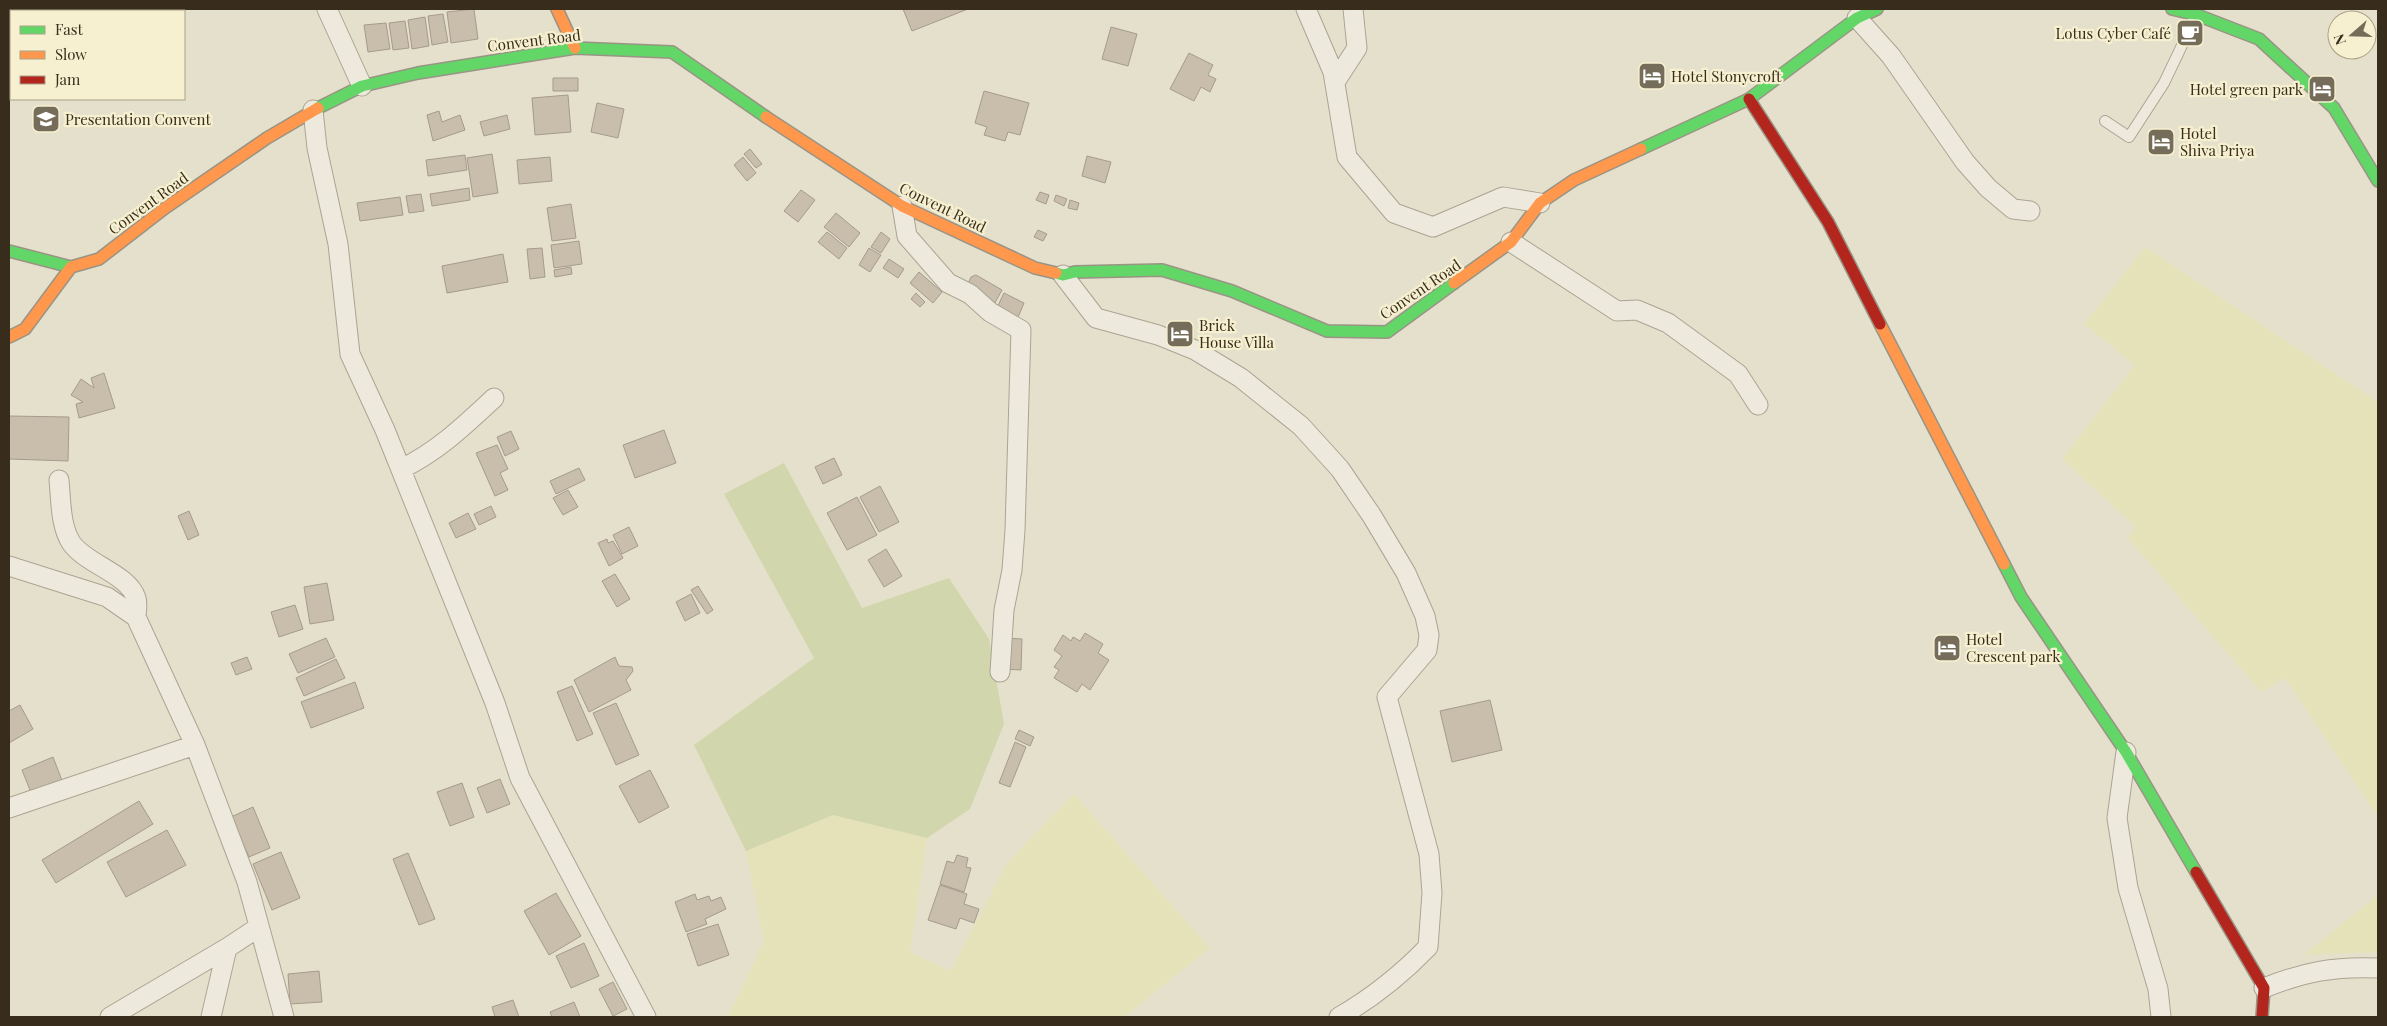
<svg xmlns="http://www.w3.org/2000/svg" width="2387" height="1026" font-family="'Playfair Display',serif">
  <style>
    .farmland { fill: #e5e2ba }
    .green { fill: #d1d6ad }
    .building { fill: #c9beac; stroke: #a59b8a }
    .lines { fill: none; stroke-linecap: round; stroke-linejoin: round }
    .lane-casing { stroke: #aaa494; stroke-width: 12 }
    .street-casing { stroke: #aaa494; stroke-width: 21 }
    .fast-casing { stroke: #999485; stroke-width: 14 }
    .slow-casing { stroke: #999485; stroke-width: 14 }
    .jam-casing { stroke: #999485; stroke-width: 14 }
    .lane { stroke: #ede9dd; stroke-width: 10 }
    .street { stroke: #ede9dd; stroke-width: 19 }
    .fast { stroke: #63d668; stroke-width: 11 }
    .slow { stroke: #ff974d; stroke-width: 11 }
    .jam { stroke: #b3261e; stroke-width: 11 }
    .labels { text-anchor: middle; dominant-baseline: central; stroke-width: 4.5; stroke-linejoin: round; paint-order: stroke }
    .poi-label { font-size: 15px; fill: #382d1c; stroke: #f7f0d0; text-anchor: start }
    .street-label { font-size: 15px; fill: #382d1c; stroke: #f7f0d0 }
  </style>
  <rect width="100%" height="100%" fill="#e5e0cb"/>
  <path class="farmland" d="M2145,247l233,155v415l-93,-139 -24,14 -133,-154 8,-11 -74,-68 73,-94 -51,-41z
    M1074,794l136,154 -86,69h-396l36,-76 -18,-90 87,-36 94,23 -17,114 41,19 56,-108z
    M2378,895v57l-74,3z"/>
  <path class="green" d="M784,463l78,145 87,-30 40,61 15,85 -34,85 -43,29 -94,-23 -87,36 -52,-106 120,-87 -90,-164z"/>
  <path class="building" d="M25,9h26v2h-27z
    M474,9l4,30 -27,4 -4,-31z
    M903,9h65l-56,22z
    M443,14l5,28 -16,3 -4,-29z
    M425,17l4,29 -17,3 -4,-29z
    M405,21l4,27 -16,2 -4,-27z
    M386,23l4,26 -22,3 -4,-27z
    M1111,27l26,7 -9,32 -26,-7z
    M1189,53l24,12 -5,10 8,4 -6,13 -9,-5 -7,14 -24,-12z
    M553,78h25v13h-25z
    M984,91l45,12 -9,32 -12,-3 -3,9 -21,-6 3,-8 -12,-4z
    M568,95l3,37 -36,3 -3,-37z
    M597,103l27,6 -6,29 -27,-6z
    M439,111l3,11 18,-7 5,15 -32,11 -6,-26z
    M507,115l3,14 -26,7 -4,-14z
    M750,149l12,15 -6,4 -12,-14z
    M492,154l6,39 -25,4 -6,-39z
    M465,155l2,15 -39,6 -2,-16z
    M1087,156l24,6 -6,21 -23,-7z
    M550,157l2,24 -33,3 -2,-24z
    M743,157l13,16 -9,8 -13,-16z
    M469,188l1,12 -38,6 -2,-12z
    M801,190l14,10 -17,22 -14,-11z
    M1040,192l9,3 -3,9 -10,-4z
    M421,194l3,17 -15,2 -3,-17z
    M1056,195l11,4 -3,7 -10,-5z
    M400,197l3,18 -43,6 -3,-18z
    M1070,200l9,3 -2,7 -9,-2z
    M571,204l5,34 -24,3 -5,-33z
    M836,213l24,20 -11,14 -25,-20z
    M1038,230l9,4 -4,7 -9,-4z
    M827,232l20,16 -8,11 -21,-17z
    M881,232l9,7 -9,14 -10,-6z
    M579,241l3,23 -28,4 -3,-23z
    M542,248l3,29 -15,2 -3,-30z
    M869,248l12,7 -11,17 -11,-7z
    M503,254l5,28 -61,11 -5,-27z
    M889,259l15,10 -6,9 -15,-10z
    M571,267l1,7 -17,3 -1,-7z
    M919,272l23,20 -9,11 -23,-20z
    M976,275l26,15 -9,16 -27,-18 5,-11z
    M916,293l9,9 -5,5 -9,-8z
    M1004,293l20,10 -8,19 -21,-10z
    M104,373l11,35 -36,10 -3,-14 7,-2 -12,-7 10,-16 13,9 -3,-10z
    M9,416l60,1 -1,44 -59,-2z
    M664,430l12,33 -41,15 -12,-33z
    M511,431l8,18 -14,7 -8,-19z
    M497,445l11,24 -8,4 8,17 -13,6 -19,-43z
    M834,458l8,17 -19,9 -8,-17z
    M579,468l6,12 -29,14 -6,-13z
    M880,486l19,36 -20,10 -19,-35z
    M568,490l10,17 -15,8 -10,-17z
    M857,497l20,38 -30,15 -20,-37z
    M491,506l5,11 -17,8 -5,-11z
    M189,511l10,24 -11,5 -10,-24z
    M468,513l8,16 -20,9 -7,-15z
    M629,527l9,19 -16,8 -9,-19z
    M607,539l1,4 5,-2 10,17 -14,8 -11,-23z
    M886,549l16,27 -18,11 -16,-27z
    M615,574l15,25 -13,8 -15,-26z
    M327,583l7,37 -24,4 -6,-37z
    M698,586l15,24 -6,4 -16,-24z
    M691,594l9,19 -15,8 -9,-19z
    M295,605l8,24 -24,8 -8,-25z
    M1085,633l18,11 -5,9 11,7 -19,30 -8,-6 -5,8 -23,-14 5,-8 -5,-3 8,-11 -8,-6 9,-15 8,6 2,-4 7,4z
    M326,638l9,19 -37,16 -9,-19z
    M1005,638l17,1 -1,31 -18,-1z
    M247,657l5,12 -16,6 -5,-12z
    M615,657l4,9 13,1 1,4 -7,9 5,10 -42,22 -15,-32z
    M336,659l9,19 -41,18 -8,-18z
    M355,682l9,26 -53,20 -10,-26z
    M572,686l21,48 -16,7 -20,-49z
    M1490,700l12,50 -50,12 -12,-51z
    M616,703l23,52 -23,10 -23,-52z
    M20,705l13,24 -24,14v-32z
    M1019,730l15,7 -4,9 -15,-7z
    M1015,742l11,5 -16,40 -11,-4z
    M53,757l10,26 -31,12 -10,-25z
    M650,770l19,37 -30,16 -20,-37z
    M500,779l10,25 -23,9 -10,-25z
    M462,783l12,34 -24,9 -13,-34z
    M139,801l14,23 -97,59 -14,-23z
    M253,807l17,41 -21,9 -18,-40z
    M167,830l19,35 -60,32 -19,-35z
    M281,852l19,46 -28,12 -19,-46z
    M408,853l27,66 -16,6 -26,-66z
    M957,855l11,3 -2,9 5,1 -7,24 -24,-8 7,-23 7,2z
    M940,885l27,9 -3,10 15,5 -5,14 -14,-5 -4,11 -28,-9z
    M556,893l25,43 -32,19 -25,-44z
    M695,894l2,6 12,-4 2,5 10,-4 5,12 -21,10 2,5 -21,8 -11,-30z
    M718,924l11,31 -31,11 -11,-32z
    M584,943l15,33 -28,12 -15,-32z
    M319,971l3,31 -32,2 -2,-30z
    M613,982l14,27 -14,7 -14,-27z
    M513,1000l6,17h-24l-3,-10z
    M574,1002l6,15h-28l-2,-5z"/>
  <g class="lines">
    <defs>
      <path id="lane" d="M2105,121l24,16 35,-54 32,-67"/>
      <path id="street" d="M327,9l35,77
        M1306,9l27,63 14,85 47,56 39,14 70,-30 37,6
        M1857,18l34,38 74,106 23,26 25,21 17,2
        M1335,82l22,-34 -4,-39
        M313,110l4,38 21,96 12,110 35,76 110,273 25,75 126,239
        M902,206l5,30 41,47 22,11 20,18 31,18 -6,200 -3,40 -8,40 -4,62
        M1511,242l106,69 20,-1 31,13 70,51 20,31
        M1063,275l33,43 62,17 37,15 46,28 60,48 39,43 32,47 34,57 19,43 4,19 -2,15 -40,47 42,157 3,39 -4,54c-27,28 -56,51 -89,70
        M401,469c36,-17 64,-44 93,-71
        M59,480c2,19 1,47 13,64 16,21 56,30 64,54 2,5 0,14 0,19
        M9,566l98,31 29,20 59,128 52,137 37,135
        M2126,752l-9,66 11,70 30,101 3,28
        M9,808l186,-63
        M2264,988c40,-16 70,-22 114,-20
        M110,1017l117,-69
        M211,1017l16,-69 32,-21"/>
      <path id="fast" d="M2172,9l25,6 62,24 75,69 44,73
        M318,108l44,-22 56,-13 157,-25 97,4 94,65
        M1641,149l108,-50 108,-81 20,-9
        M9,251l62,16
        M1056,273l7,2 12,-3 87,-2 70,21 95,40 60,1 67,-49
        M2004,564l17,33 105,155 70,120"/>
      <path id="slow" d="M557,9l18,39
        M766,117l136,89 133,62 21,5
        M1454,283l57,-41 29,-39 34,-23 67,-31
        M1880,324l124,240
        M9,337l16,-8 46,-62 28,-8 66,-51 102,-70 51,-30"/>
      <path id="jam" d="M1749,99l79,123 52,102
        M2196,872l68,116 -2,29"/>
    </defs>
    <use href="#lane" class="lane-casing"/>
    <use href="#street" class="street-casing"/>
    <use href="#fast" class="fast-casing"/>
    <use href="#slow" class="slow-casing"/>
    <use href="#jam" class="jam-casing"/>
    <use href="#lane" class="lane"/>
    <use href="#street" class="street"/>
    <use href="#fast" class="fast"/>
    <use href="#slow" class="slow"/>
    <use href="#jam" class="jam"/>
  </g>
  <defs>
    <symbol id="cafe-square" viewBox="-11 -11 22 22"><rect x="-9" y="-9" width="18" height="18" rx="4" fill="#756c59" stroke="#f7f0d0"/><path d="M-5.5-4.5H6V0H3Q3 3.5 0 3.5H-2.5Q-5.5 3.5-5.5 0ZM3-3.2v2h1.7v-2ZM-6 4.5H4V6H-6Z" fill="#fff"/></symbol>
    <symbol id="hotel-square" viewBox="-11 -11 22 22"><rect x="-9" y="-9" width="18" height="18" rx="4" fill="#756c59" stroke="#f7f0d0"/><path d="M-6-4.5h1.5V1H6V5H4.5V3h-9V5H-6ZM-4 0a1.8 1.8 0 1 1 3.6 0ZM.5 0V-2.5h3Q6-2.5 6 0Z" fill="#fff"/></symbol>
    <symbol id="school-square" viewBox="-11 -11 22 22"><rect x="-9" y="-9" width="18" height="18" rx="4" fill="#756c59" stroke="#f7f0d0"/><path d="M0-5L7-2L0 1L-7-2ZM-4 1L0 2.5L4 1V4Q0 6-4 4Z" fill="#fff"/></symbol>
  </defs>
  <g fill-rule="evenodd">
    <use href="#cafe-square" x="2174" y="17" width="32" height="32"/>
    <use href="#hotel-square" x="1636" y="60" width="32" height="32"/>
    <use href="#hotel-square" x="2306" y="73" width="32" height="32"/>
    <use href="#school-square" x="30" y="103" width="32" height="32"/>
    <use href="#hotel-square" x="2145" y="126" width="32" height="32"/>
    <use href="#hotel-square" x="1164" y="318" width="32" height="32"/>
    <use href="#hotel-square" x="1931" y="632" width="32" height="32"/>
  </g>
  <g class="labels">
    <g class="poi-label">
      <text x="2171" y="33" text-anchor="end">Lotus Cyber Café</text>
      <text x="1671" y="76">Hotel Stonycroft</text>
      <text x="2303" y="89" text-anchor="end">Hotel green park</text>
      <text x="65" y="119">Presentation Convent</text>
      <text x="2180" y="133">Hotel<tspan x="2180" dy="17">Shiva Priya</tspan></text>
      <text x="1199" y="325">Brick<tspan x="1199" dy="17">House Villa</tspan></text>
      <text x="1966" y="639">Hotel<tspan x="1966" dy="17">Crescent park</tspan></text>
    </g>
    <g class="street-label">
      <text transform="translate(534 40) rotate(-7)">Convent Road</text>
      <text transform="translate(148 203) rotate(-36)">Convent Road</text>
      <text transform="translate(943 207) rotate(26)">Convent Road</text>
      <text transform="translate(1420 289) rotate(-34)">Convent Road</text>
    </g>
  </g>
  <rect width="2387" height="1026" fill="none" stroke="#382d1c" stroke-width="20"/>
  <rect x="10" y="10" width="175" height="90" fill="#f7f0d0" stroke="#aba288"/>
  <rect x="20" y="26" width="25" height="8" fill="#63d668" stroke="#aba288"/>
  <text x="55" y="35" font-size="15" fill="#382d1c">Fast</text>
  <rect x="20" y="51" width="25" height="8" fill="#ff974d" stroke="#aba288"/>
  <text x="55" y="60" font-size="15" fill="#382d1c">Slow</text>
  <rect x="20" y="76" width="25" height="8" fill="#b3261e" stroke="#aba288"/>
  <text x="55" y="85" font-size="15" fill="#382d1c">Jam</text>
  <g transform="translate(2352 35) rotate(250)"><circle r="24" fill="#f7f0d0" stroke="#aba288"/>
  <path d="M0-4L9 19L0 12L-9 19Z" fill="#756c59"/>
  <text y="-8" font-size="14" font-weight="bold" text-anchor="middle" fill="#382d1c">N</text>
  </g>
</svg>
